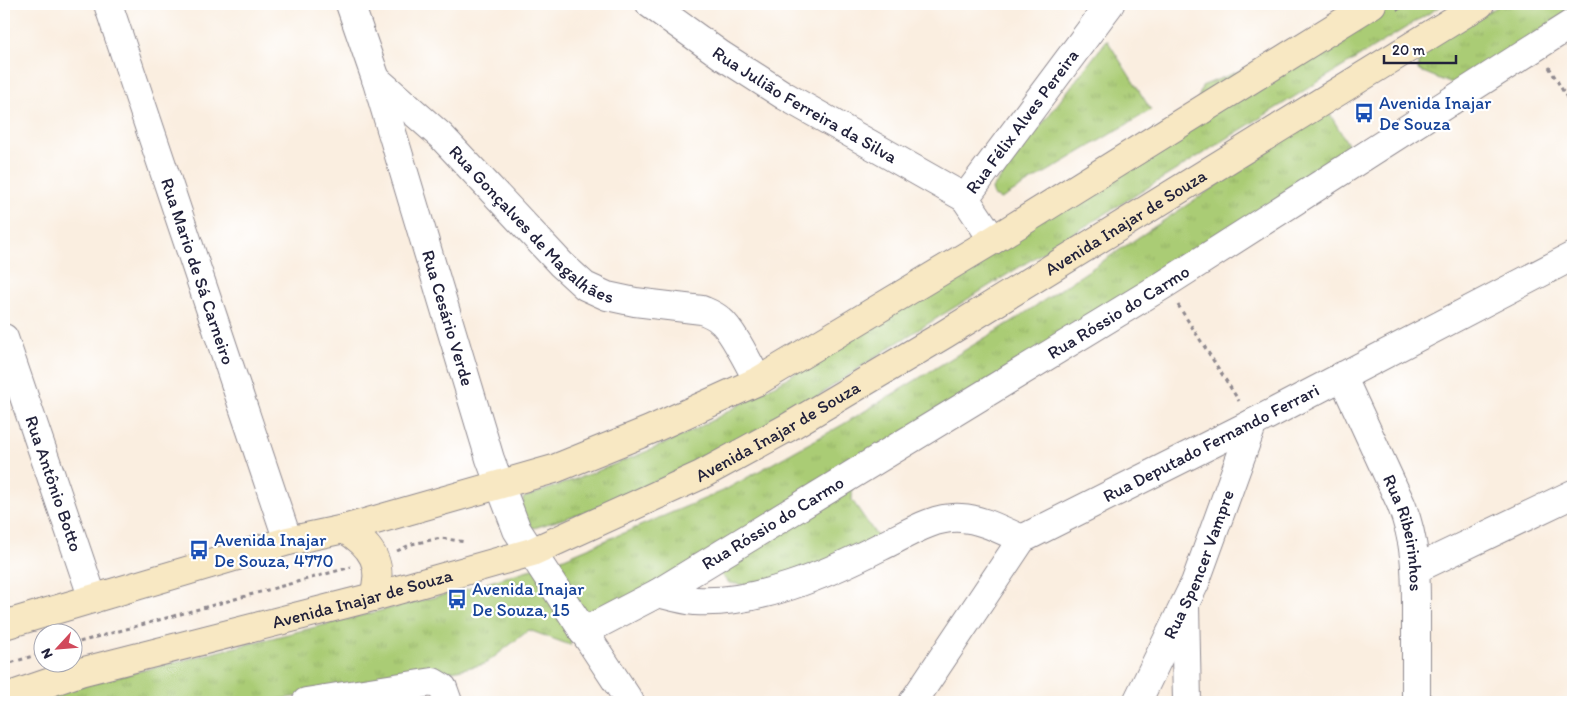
<svg xmlns="http://www.w3.org/2000/svg" width="1577" height="706" font-family="Itim,sans-serif">
  <style>
    .park { fill: url(#park-tufts); stroke: #667758 }
    .lines { fill: none; stroke-linecap: round; stroke-linejoin: round }
    .minor-casing { stroke: #8e888e; stroke-width: 30 }
    .tertiary-casing { stroke: #8e888e; stroke-width: 30 }
    .secondary-casing { stroke: #8e888e; stroke-width: 30 }
    .path { stroke: #8e888e; stroke-width: 3; stroke-dasharray: 4 4; stroke-linecap: butt }
    .minor { stroke: #fff; stroke-width: 28 }
    .tertiary { stroke: #fff; stroke-width: 28 }
    .secondary { stroke: #f8e8c3; stroke-width: 28 }
    .labels { text-anchor: middle; dominant-baseline: central; stroke-width: 4.5; stroke-linejoin: round; paint-order: stroke }
    .transit-label { font-size: 18px; fill: #164399; stroke: #fff; text-anchor: start }
    .street-label { font-size: 18px; fill: #22223b; stroke: #fff }
  </style>
  <defs>
    <pattern id="park-tufts" width="24" height="20" patternUnits="userSpaceOnUse" patternTransform="scale(1.25)"><rect width="24" height="20" fill="#aacc75"/><path d="M3 7l-1-3M5 7V3M7 7l1-3M15 17l-1-3M17 17v-4M19 17l1-3" fill="none" stroke="#92af66"/></pattern>
  </defs>
  <rect width="100%" height="100%" fill="#fff"/>
  <filter id="ink" filterUnits="userSpaceOnUse"><feTurbulence type="fractalNoise" baseFrequency=".02" numOctaves="2"/><feDisplacementMap in="SourceGraphic" scale="10" xChannelSelector="R" yChannelSelector="G"/><feConvolveMatrix kernelMatrix="1 2 1 2 8 2 1 2 1" color-interpolation-filters="sRGB"/></filter>
  <filter id="wash" filterUnits="userSpaceOnUse"><feTurbulence type="fractalNoise" baseFrequency=".0096" numOctaves="4" result="noise"/><feDisplacementMap in="SourceGraphic" scale="20" xChannelSelector="R" yChannelSelector="G"/><feGaussianBlur stdDeviation="1.12" result="paint"/><feColorMatrix in="noise" values="0 0 0 0 0 0 0 0 0 0 0 0 0 0 0 0 0 1.4 0 .05"/><feComposite in="paint" operator="in"/></filter>
  <g filter="url(#wash)">
    <rect width="100%" height="100%" fill="#faeee0"/>
    <path class="park" d="M1379,4h65l-552,342 -89,60 -91,48 -111,53 -67,21 -5,-2 -9,-20 3,-2v-6c50,-18 101,-36 150,-58 39,-18 76,-41 114,-62l410,-274 5,-18 52,-21z
      M1502,4h71v11l-111,73 -44,-18 4,-20z
      M1107,40l44,70 -150,89 -7,-3 -2,-7z
      M1328,111l27,45 -502,313 -1,31 29,42 -123,45 -29,-4 -18,-18 -136,63 -5,17 -41,-15 -44,34 -70,15 -155,23h-243l454,-114 86,-27 166,-70 119,-66 174,-106z"/>
  </g>
  <g filter="url(#ink)">
    <g class="lines">
      <defs>
        <g id="minor">
          <path id="s1" d="M108,4l180,537"/>
          <path id="s2" d="M350,4l26,75 114,380 27,71 113,172"/>
          <path id="s3" d="M650,4l71,51 64,41 180,102"/>
          <path id="s4" d="M376,79l65,57 120,128 24,22 22,10 28,6 67,8c7,3 13,5 18,10 12,9 30,46 38,61"/>
          <path id="s5" d="M993,240l-28,-42 145,-194"/>
          <path id="s6" d="M4,338l89,261"/>
          <path id="s7" d="M1342,376l59,128c16,40 15,72 15,114 0,28 0,56 0,84"/>
          <path d="M1416,569l157,-75"/>
          <path d="M658,593c12,3 25,7 37,8 61,4 132,-27 185,-54 26,-12 52,-31 81,-29 21,1 42,13 61,21"/>
          <path d="M1185,605l2,97"/>
          <path id="s8" d="M583,632l75,-39 507,-309 408,-261"/>
          <path d="M306,702l127,-20 10,6 5,14"/>
          <path d="M913,702l109,-163 231,-116"/>
        </g>
        <g id="tertiary">
          <path id="s9" d="M1137,702l58,-119 58,-160 320,-167"/>
        </g>
        <g id="secondary">
          <path d="M344,529c28,16 41,37 29,68"/>
          <path d="M4,625l284,-84 56,-12 210,-60 96,-39 108,-49 235,-141 379,-236"/>
          <path id="s10" d="M4,698l76,-26 293,-75 159,-45 169,-77 86,-47 158,-94 535,-330"/>
        </g>
      </defs>
      <use href="#minor" class="minor-casing"/>
      <use href="#tertiary" class="tertiary-casing"/>
      <use href="#secondary" class="secondary-casing"/>
      <path class="path" d="M1397,10l10,-6
        M1549,67l24,41
        M1178,305l61,96
        M397,551l15,-7 29,-6 24,4
        M72,644l279,-77
        M4,665l38,-12"/>
      <use href="#minor" class="minor"/>
      <use href="#tertiary" class="tertiary"/>
      <use href="#secondary" class="secondary"/>
    </g>
  </g>
  <defs>
    <symbol id="bus-bare" viewBox="-9 -9 18 18"><path d="M-5-6H5V4H4V6H2V4H-2V6H-4V4H-5ZM-3.5-4V0h7V-4ZM-3.5 1.2v1.5H-2V1.2ZM2 1.2v1.5H3.5V1.2Z" fill="#1a4fb4" stroke="#fff" stroke-width="2.5" paint-order="stroke"/></symbol>
  </defs>
  <g fill-rule="evenodd">
    <use href="#bus-bare" x="1350" y="99" width="28" height="28"/>
    <use href="#bus-bare" x="185" y="536" width="28" height="28"/>
    <use href="#bus-bare" x="443" y="585" width="28" height="28"/>
  </g>
  <g class="labels">
    <g class="transit-label">
      <text x="1379" y="103">Avenida Inajar<tspan x="1379" dy="21">De Souza</tspan></text>
      <text x="214" y="540">Avenida Inajar<tspan x="214" dy="21">De Souza, 4770</tspan></text>
      <text x="472" y="589">Avenida Inajar<tspan x="472" dy="21">De Souza, 15</tspan></text>
    </g>
    <g class="street-label">
      <text stroke="none"><textPath href="#s3" startOffset="185">Rua Julião Ferreira da Silva</textPath></text>
      <text stroke="none"><textPath href="#s5" startOffset="146">Rua Félix Alves Pereira</textPath></text>
      <text stroke="none"><textPath href="#s4" startOffset="214">Rua Gonçalves de Magalhães</textPath></text>
      <text stroke="none"><textPath href="#s10" startOffset="1228">Avenida Inajar de Souza</textPath></text>
      <text stroke="none"><textPath href="#s1" startOffset="282">Rua Mario de Sá Carneiro</textPath></text>
      <text stroke="none"><textPath href="#s8" startOffset="624">Rua Róssio do Carmo</textPath></text>
      <text stroke="none"><textPath href="#s2" startOffset="329">Rua Cesário Verde</textPath></text>
      <text stroke="none"><textPath href="#s10" startOffset="822">Avenida Inajar de Souza</textPath></text>
      <text transform="translate(1211 443) rotate(-27)">Rua Deputado Fernando Ferrari</text>
      <text stroke="none"><textPath href="#s6" startOffset="154">Rua Antônio Botto</textPath></text>
      <text stroke="none"><textPath href="#s8" startOffset="219">Rua Róssio do Carmo</textPath></text>
      <text stroke="none"><textPath href="#s7" startOffset="170">Rua Ribeirinhos</textPath></text>
      <text stroke="none"><textPath href="#s9" startOffset="151">Rua Spencer Vampre</textPath></text>
      <text stroke="none"><textPath href="#s10" startOffset="372">Avenida Inajar de Souza</textPath></text>
    </g>
  </g>
  <rect width="1577" height="706" fill="none" stroke="#fff" stroke-width="20"/>
  <g transform="translate(58 648) rotate(244)"><circle r="24" fill="#ffffff" stroke="#a7a7b1"/>
  <path d="M0-4L9 19L0 12L-9 19Z" fill="#d1495b"/>
  <text y="-8" font-size="14" font-weight="bold" text-anchor="middle" fill="#22223b">N</text>
  </g>
  <path d="M1384 55v8h72v-8" fill="none" stroke="#22223b" stroke-width="2.5"/>
  <text x="1392" y="55" font-size="15" fill="#22223b" stroke="#ffffff" stroke-width="4" paint-order="stroke">20 m</text>
</svg>
